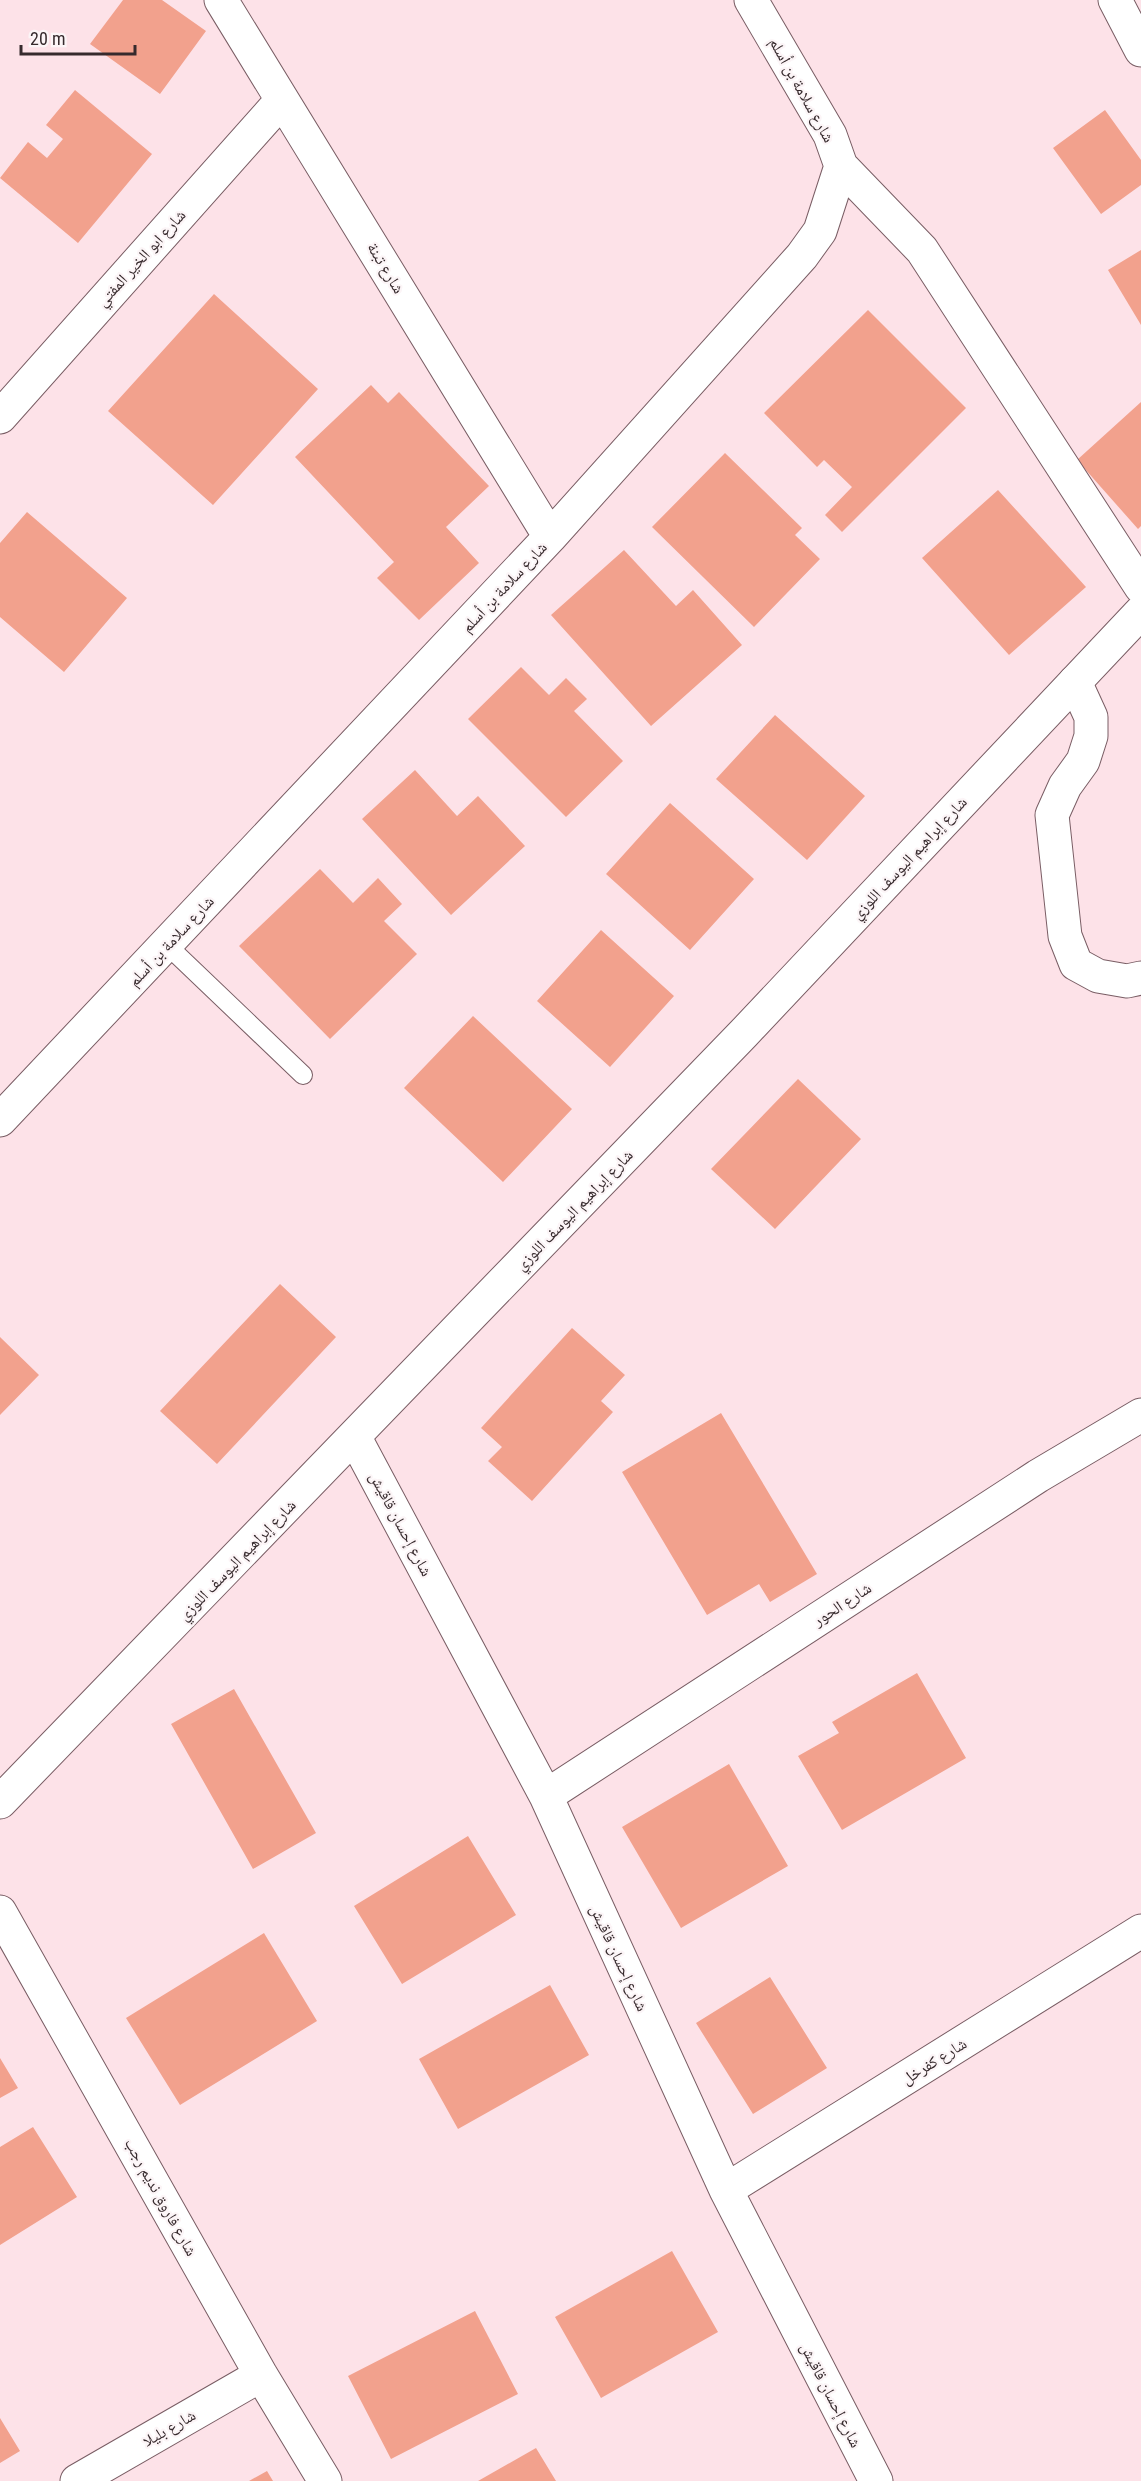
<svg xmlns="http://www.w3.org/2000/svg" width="1141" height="2481" font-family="'Roboto Condensed','Noto Naskh Arabic',sans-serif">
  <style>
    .building { fill: #f2a18d }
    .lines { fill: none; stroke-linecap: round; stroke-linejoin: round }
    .service-casing { stroke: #795d64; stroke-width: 20 }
    .minor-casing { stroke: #795d64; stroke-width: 35 }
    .tertiary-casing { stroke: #795d64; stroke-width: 35 }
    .service { stroke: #fff; stroke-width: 18 }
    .minor { stroke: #fff; stroke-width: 33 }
    .tertiary { stroke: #fff; stroke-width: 33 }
    .labels { text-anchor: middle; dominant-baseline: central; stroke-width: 4.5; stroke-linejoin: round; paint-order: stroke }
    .street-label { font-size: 16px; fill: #362a2d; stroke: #fcf5f7 }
  </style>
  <rect width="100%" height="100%" fill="#fde2e8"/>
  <path class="building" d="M123,0h39l44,31 -46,63 -70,-50z
    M75,90l77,64 -74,89 -78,-65 28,-36 19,16 16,-19 -17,-14z
    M1105,110l36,50v25l-40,29 -48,-66z
    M1141,250v75l-33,-55z
    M214,294l104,95 -105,116 -105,-94z
    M868,310l98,98 -124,124 -17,-17 27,-28 -28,-27 -7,7 -53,-54z
    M371,385l17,18 11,-11 90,94 -43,41 33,36 -60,57 -42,-42 17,-16 -99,-105z
    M1141,402v124l-3,3 -61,-69z
    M725,453l77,75 -7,7 25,24 -66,68 -102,-100z
    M998,490l88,97 -77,68 -87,-97z
    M27,512l100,86 -63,74 -64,-55v-74z
    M624,550l52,56 17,-16 49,55 -91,81 -100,-111z
    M521,667l28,28 17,-17 21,21 -13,12 49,50 -57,56 -98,-98z
    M775,715l90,81 -58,64 -91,-81z
    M415,770l42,46 21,-20 47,50 -74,69 -89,-96z
    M670,803l84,76 -64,71 -84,-76z
    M320,869l33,34 25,-25 24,26 -18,17 33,33 -87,85 -91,-93z
    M601,930l73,66 -64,71 -73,-66z
    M473,1016l99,93 -69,73 -99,-94z
    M798,1079l63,60 -86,90 -64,-60z
    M280,1284l56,53 -119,127 -57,-53z
    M572,1328l53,47 -24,26 12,11 -81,89 -44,-40 14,-14 -21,-19z
    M0,1337l39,38 -39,40z
    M721,1413l96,161 -47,28 -11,-18 -52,31 -85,-143z
    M917,1673l49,85 -124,72 -44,-74 41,-23 -7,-11z
    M234,1689l82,144 -63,36 -82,-145z
    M729,1764l59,102 -107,62 -59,-101z
    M468,1836l48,79 -114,69 -48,-78z
    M264,1933l53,88 -137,84 -54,-87z
    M770,1977l57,91 -74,46 -57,-91z
    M550,1985l39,70 -131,74 -39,-70z
    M0,2058l18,30 -18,10z
    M33,2127l44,70 -77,48v-98z
    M672,2251l46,81 -117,66 -46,-81z
    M475,2311l43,83 -127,65 -43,-83z
    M0,2418l20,33 -20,12z
    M536,2448l20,33h-78z
    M267,2471l6,10h-24z"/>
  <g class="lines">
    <defs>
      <path id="service" d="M167,945l136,130"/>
      <path id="minor" d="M221,0l329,537
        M1115,0l26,50
        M841,166l81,84 219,337
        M0,417l282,-317
        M1075,682l16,35v19l-8,25 -18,25 -13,29 13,121 11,28 22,12 29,5 14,-3
        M0,1120l550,-583 252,-281 18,-25 21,-65 -11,-31 -79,-135
        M355,1438l191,358 180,394 150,291
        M546,1796l492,-320 103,-61
        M0,1912l261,463 64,106
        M726,2190l415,-259
        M77,2481l184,-106"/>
      <path id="tertiary" d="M0,1802l744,-769 397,-421"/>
    </defs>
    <use href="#service" class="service-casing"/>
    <use href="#minor" class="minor-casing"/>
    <use href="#tertiary" class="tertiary-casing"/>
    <use href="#service" class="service"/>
    <use href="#minor" class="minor"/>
    <use href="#tertiary" class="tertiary"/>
  </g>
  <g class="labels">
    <g class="street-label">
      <text transform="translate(802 90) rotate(61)">شارع سلامة بن أسلم</text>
      <text transform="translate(141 258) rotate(-48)">شارع ابو الخير المفتي</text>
      <text transform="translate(386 268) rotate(59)">شارع تبنة</text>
      <text transform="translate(504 587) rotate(-47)">شارع سلامة بن أسلم</text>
      <text transform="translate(909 858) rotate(-47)">شارع إبراهيم اليوسف اللوزي</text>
      <text transform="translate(171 941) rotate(-47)">شارع سلامة بن أسلم</text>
      <text transform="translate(574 1210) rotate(-46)">شارع إبراهيم اليوسف اللوزي</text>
      <text transform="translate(401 1524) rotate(62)">شارع إحسان قاقيش</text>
      <text transform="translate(237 1560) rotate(-46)">شارع إبراهيم اليوسف اللوزي</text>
      <text transform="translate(842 1604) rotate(-33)">شارع الحور</text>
      <text transform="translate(619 1958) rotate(65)">شارع إحسان قاقيش</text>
      <text transform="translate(934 2061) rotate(-32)">شارع كفرخل</text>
      <text transform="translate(161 2197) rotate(61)">شارع فاروق نديم رجب</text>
      <text transform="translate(831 2395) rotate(63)">شارع إحسان قاقيش</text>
      <text transform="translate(169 2428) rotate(-30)">شارع بليلا</text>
    </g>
  </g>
  <path d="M21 45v9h114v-9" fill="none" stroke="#362a2d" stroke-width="3"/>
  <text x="30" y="45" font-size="18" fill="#362a2d" stroke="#fcf5f7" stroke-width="4.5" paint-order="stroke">20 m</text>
</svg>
